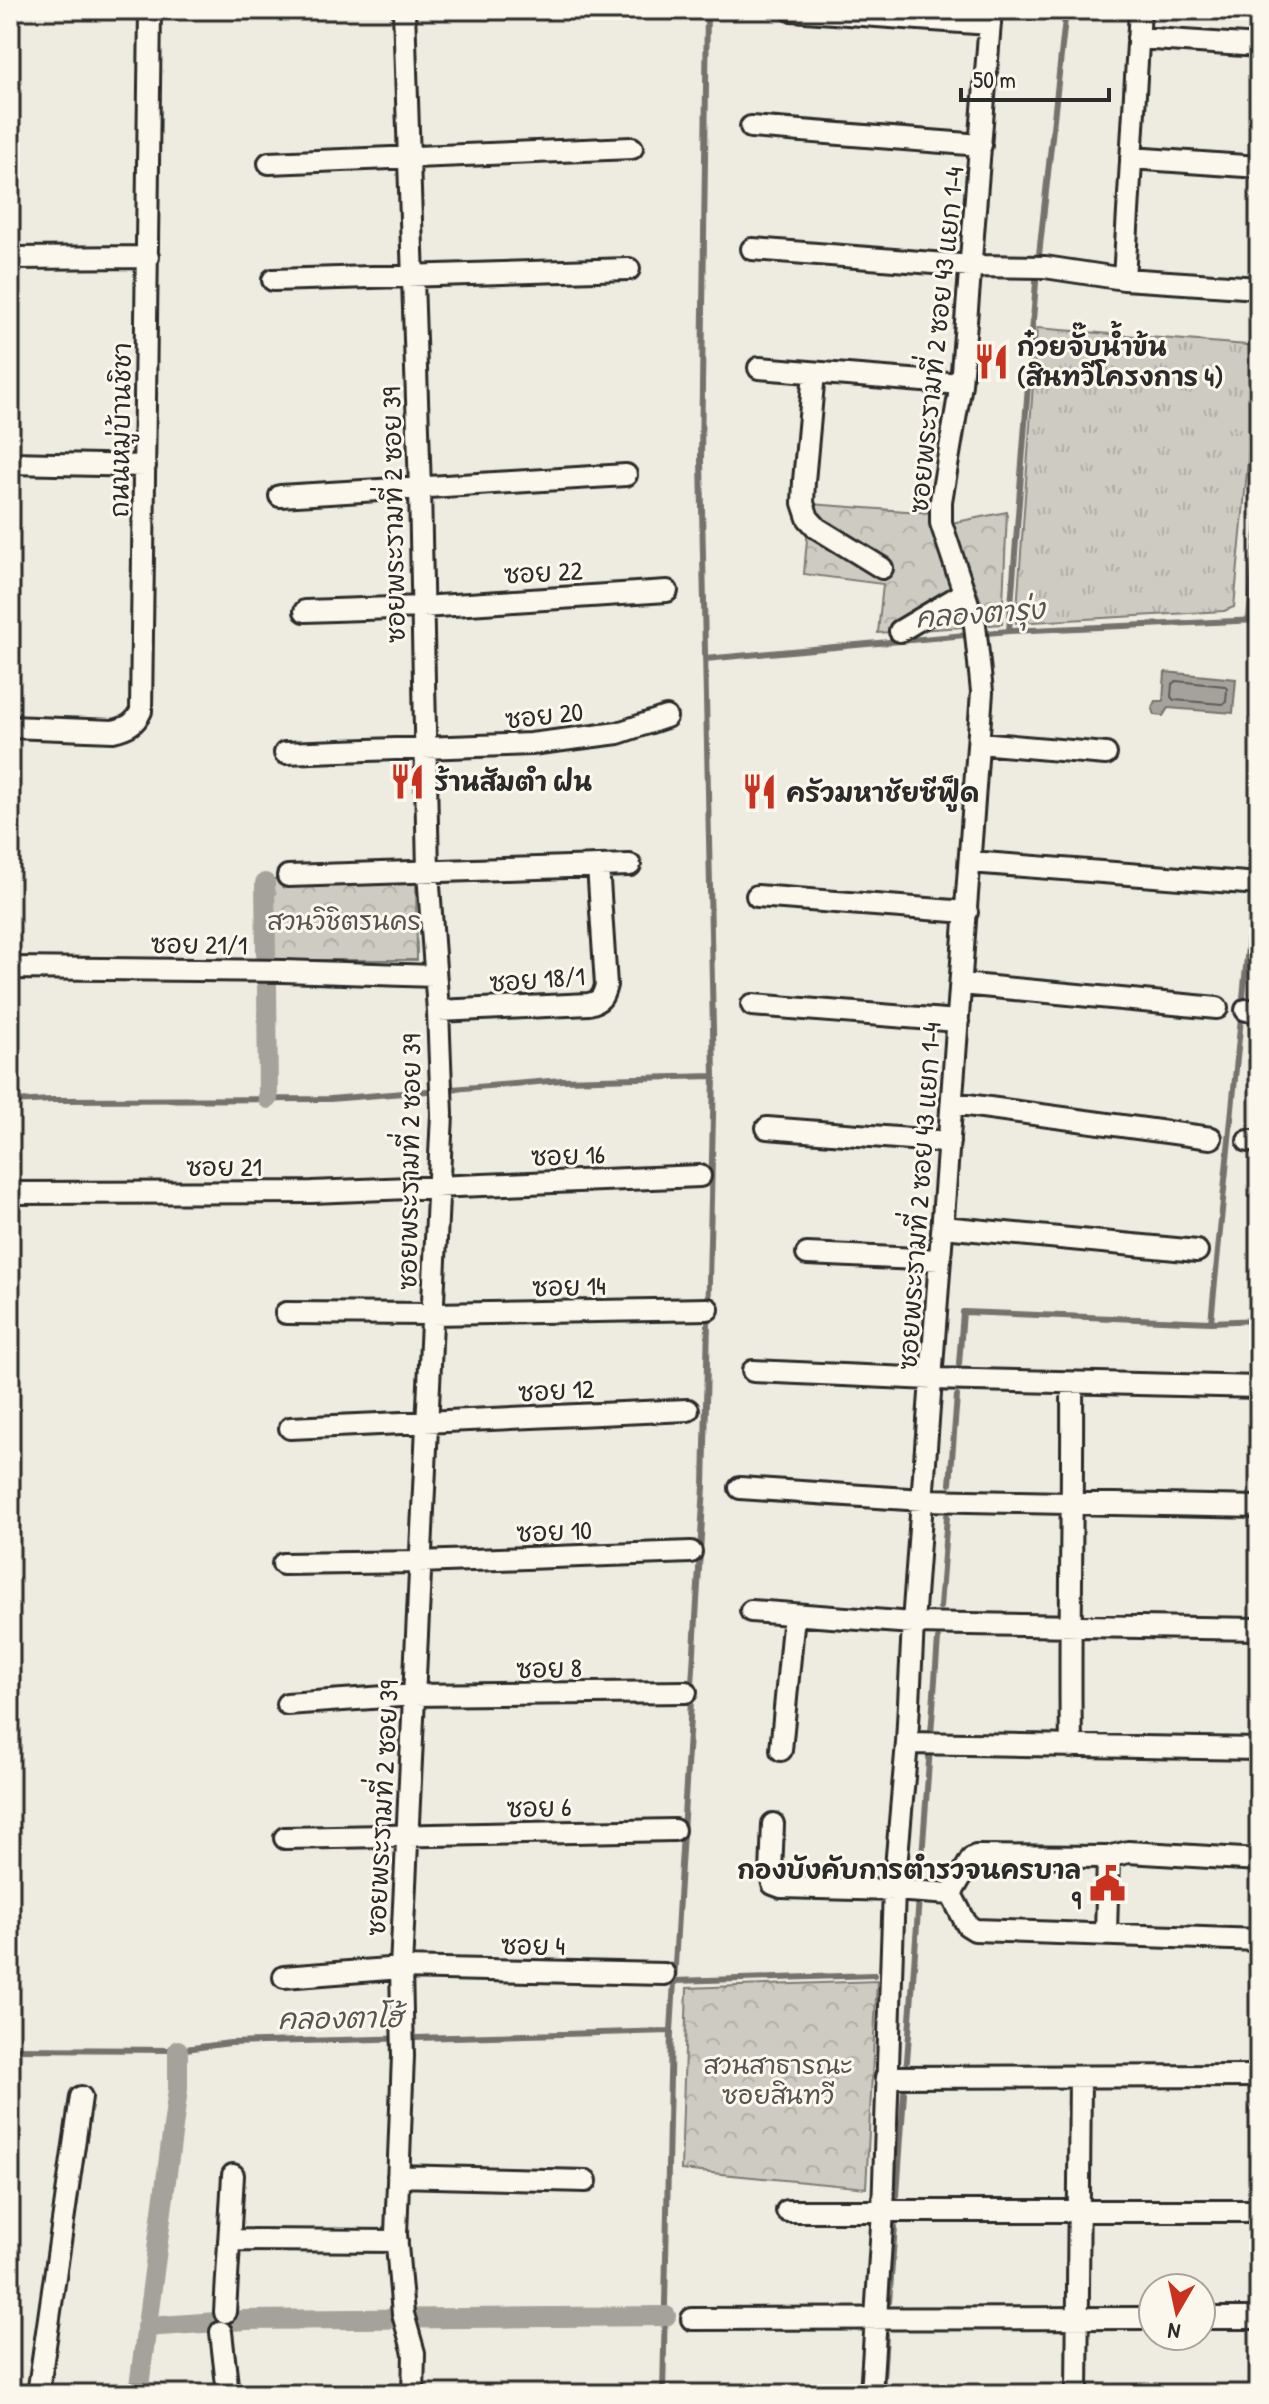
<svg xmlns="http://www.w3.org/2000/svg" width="1269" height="2404" font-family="'Patrick Hand','Playpen Sans Thai',sans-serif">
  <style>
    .grass { fill: url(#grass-tufts); stroke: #7c7b76; stroke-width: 2 }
    .park { fill: url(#park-crowns); stroke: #7c7b76; stroke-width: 2 }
    .water { fill: #a4a29a; stroke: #74726e; stroke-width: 2 }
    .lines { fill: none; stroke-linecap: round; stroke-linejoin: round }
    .shore { stroke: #5b5b57; stroke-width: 2 }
    .stream { stroke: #74726e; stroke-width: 6 }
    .canal { stroke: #a4a29a; stroke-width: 20 }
    .street-casing { stroke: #2b2b2b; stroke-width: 26 }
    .street { stroke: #fbf7ec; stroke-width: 20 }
    .labels { text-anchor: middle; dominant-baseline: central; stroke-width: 6; stroke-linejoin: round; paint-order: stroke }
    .street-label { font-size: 26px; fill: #2b2b2b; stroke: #fbf7ec }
    .poi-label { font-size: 26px; font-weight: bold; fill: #2b2b2b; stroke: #fbf7ec; text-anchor: start }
    .park-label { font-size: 26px; fill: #545351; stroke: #fbf7ec }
    .water-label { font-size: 28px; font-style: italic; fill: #555552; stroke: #fbf7ec }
  </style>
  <defs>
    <pattern id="grass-tufts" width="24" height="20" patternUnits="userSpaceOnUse" patternTransform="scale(2)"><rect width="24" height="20" fill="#cecbc2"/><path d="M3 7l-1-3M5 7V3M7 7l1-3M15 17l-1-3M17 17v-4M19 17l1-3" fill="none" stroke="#b1aea7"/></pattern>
    <pattern id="park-crowns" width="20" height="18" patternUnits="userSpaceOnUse" patternTransform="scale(2)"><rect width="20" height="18" fill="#cecbc2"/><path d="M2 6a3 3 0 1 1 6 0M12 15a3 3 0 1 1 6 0" fill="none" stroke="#b1aea7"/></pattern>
  </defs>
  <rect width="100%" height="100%" fill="#eeebe0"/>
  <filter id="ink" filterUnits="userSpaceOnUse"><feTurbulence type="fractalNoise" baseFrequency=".0125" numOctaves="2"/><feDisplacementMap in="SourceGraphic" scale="16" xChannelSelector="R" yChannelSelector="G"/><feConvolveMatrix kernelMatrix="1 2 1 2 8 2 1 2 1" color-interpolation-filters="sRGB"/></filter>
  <g filter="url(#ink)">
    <path class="grass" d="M1037,328l222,18 -25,261 -10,4 -208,12z"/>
    <path class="park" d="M810,504l123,9c2,40 21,75 28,114l-83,6 5,-49 -79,-10z
      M1007,512l-5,112 -12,1 -39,-102z
      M272,879h144l1,81h-145z
      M877,1981l-11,207 -185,-18 6,-182z"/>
    <path class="water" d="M1165,672l71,7 -3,34 -65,-5 -5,8 -8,-1 -3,-8 3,-6h8z"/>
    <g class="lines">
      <path class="shore" d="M1176,681l49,5 2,3 -1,13 -4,2 -48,-4 -3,-3 1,-13z"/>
      <path class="stream" d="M1249,619l10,-108
        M1009,631l27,-349 30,-272
        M705,659l304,-28 250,-11
        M10,1102l43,-2 277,-1 232,-19 152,-4
        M1211,1322l48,-487
        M959,1364l4,-52 248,10 48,-2
        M950,1484l7,-88
        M940,1607l7,-91
        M674,1981l200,-6
        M10,2049l168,1 52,-7 441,-12
        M907,2061l31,-422
        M897,2195l7,-102
        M889,2302l6,-75
        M663,2394l8,-363 33,-545 10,-410 -13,-615 6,-451
        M882,2394l4,-59"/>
      <path class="canal" d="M265,883l1,71
        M267,986l1,113
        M146,2327l99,-7 421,-4
        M138,2394l40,-305v-39"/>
      <defs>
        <path id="street" d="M404,10l16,479 8,383 10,139 4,103 -41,854 2,88 -7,178 7,80 11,39 -1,41
          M791,10l199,14
          M1138,38l121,8
          M751,127l230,18
          M1131,158l128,9
          M269,163l363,-15
          M752,249l220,17 73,1 79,12 16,-269
          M10,258l138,-1
          M1124,279l135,9
          M273,280l356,-11
          M759,368l202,16
          M814,373l-10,108 -1,22 5,15 9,10 65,40
          M10,463l135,3
          M280,496l346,-21
          M305,611l117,-4 245,-16
          M900,631l64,-38
          M10,727l103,4c14,-3 22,-7 28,-20l9,-701
          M979,743l127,11
          M285,753l246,-9 87,-11 48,-16
          M970,862l289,22
          M288,876l342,-11
          M757,896l210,16
          M10,968l273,3 152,5
          M961,984l256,24
          M752,1005l206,16
          M1246,1010h13
          M438,1011l151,-7c12,-3 14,-7 17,-19l-8,-119
          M953,1103l258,35
          M767,1128l182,14
          M1248,1141h11
          M10,1193l302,-1 388,-16
          M943,1227l254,24
          M807,1254l133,6
          M286,1313l145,1 277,-5
          M753,1371l179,8 327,8
          M290,1428l398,-18
          M740,1488l183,12 336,7
          M283,1564l136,-2 272,-10
          M751,1611l162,12 346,6
          M287,1704l126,-9 273,-3
          M907,1743l352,6
          M1071,1747c-2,-121 2,-242 1,-364
          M781,1750l13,-135
          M773,1824l-2,49 2,11 8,3 113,3 57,4 21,-36 4,-2 132,1 20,-5 131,8
          M285,1838l389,-8
          M951,1894l16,31 8,5 284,10
          M1106,1934l2,-77
          M284,1977l117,-9 263,6
          M886,2077l373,-1
          M398,2176l188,5
          M787,2211h472
          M229,2240l168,1
          M225,2312l8,-137
          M1201,2318h58
          M692,2319l461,-1
          M221,2332l7,62
          M38,2394l43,-297
          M871,2394l12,-183 11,-321 13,-147 6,-120 69,-931 -7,-67 -34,-102v-22l20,-117 30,-374
          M1077,2394l3,-317"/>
      </defs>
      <use href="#street" class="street-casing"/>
      <use href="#street" class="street"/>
    </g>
  </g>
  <defs>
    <symbol id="restaurant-bare" viewBox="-9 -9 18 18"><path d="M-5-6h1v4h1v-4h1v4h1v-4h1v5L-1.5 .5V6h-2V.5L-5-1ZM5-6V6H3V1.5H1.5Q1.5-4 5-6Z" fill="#c8321e" stroke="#fbf7ec" stroke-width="2.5" paint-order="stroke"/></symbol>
    <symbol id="civic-bare" viewBox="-9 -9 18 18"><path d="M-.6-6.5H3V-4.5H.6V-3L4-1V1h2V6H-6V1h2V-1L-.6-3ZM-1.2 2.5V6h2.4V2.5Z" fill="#c8321e" stroke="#fbf7ec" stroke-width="2.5" paint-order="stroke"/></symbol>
  </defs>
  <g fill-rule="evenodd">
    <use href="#restaurant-bare" x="966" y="336" width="51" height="51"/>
    <use href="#restaurant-bare" x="382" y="756" width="51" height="51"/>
    <use href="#restaurant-bare" x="734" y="766" width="51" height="51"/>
    <use href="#civic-bare" x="1082" y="1858" width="51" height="51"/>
  </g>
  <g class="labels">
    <g class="street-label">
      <text transform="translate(936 340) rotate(-84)">ซอยพระรามที่ 2 ซอย 43 แยก 1-4</text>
      <text transform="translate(120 430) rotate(-89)">ถนนหมู่บ้านชิชา</text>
      <text transform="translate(393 515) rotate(-91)">ซอยพระรามที่ 2 ซอย 39</text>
      <text transform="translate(543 572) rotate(-3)">ซอย 22</text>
      <text transform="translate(544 715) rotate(-6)">ซอย 20</text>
      <text transform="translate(199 944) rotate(1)">ซอย 21/1</text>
      <text transform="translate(537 979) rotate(-4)">ซอย 18/1</text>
      <text transform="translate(568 1155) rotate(-2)">ซอย 16</text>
      <text transform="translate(409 1162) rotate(-89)">ซอยพระรามที่ 2 ซอย 39</text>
      <text x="224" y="1166">ซอย 21</text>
      <text transform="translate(919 1196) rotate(-86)">ซอยพระรามที่ 2 ซอย 43 แยก 1-4</text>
      <text transform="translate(569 1286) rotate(-1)">ซอย 14</text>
      <text transform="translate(556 1390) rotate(-3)">ซอย 12</text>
      <text transform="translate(554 1531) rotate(-2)">ซอย 10</text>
      <text transform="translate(549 1668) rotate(-1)">ซอย 8</text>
      <text transform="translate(539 1807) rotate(-1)">ซอย 6</text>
      <text transform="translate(382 1808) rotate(-87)">ซอยพระรามที่ 2 ซอย 39</text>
      <text transform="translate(533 1945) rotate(1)">ซอย 4</text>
    </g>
    <g class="poi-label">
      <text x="1017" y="346">ก๋วยจั๊บน้ำข้น<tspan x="1017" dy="30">(สินทวีโครงการ 4)</tspan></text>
      <text x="434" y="781">ร้านสัมตำ ฝน</text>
      <text x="786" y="792">ครัวมหาชัยซีฟู็ด</text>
      <text x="1081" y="1869" text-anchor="end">กองบังคับการตำรวจนครบาล<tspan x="1081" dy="30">9</tspan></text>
    </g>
    <g class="park-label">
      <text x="344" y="920">สวนวิชิตรนคร</text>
      <text x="778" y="2064">สวนสาธารณะ<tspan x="778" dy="30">ซอยสินทวี</tspan></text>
    </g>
    <g class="water-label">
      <text transform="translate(980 613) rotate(-4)">คลองตารุ่ง</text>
      <text transform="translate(340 2018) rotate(-1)">คลองตาโฮ้</text>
    </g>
  </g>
  <rect width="1269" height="2404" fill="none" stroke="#fbf7ec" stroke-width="40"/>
  <rect x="20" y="20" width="1229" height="2364" fill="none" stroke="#2b2b2b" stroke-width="3" filter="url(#ink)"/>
  <g transform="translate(1177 2312) rotate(189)"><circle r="38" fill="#fbf7ec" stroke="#a8a59f" stroke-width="2"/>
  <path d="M0-6L14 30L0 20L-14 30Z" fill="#c8321e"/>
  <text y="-12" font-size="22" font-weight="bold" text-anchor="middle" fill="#2b2b2b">N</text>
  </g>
  <path d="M961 88v12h148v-12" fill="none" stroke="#2b2b2b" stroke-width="4"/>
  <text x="973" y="88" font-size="24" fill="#2b2b2b" stroke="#fbf7ec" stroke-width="6" paint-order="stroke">50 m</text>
</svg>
